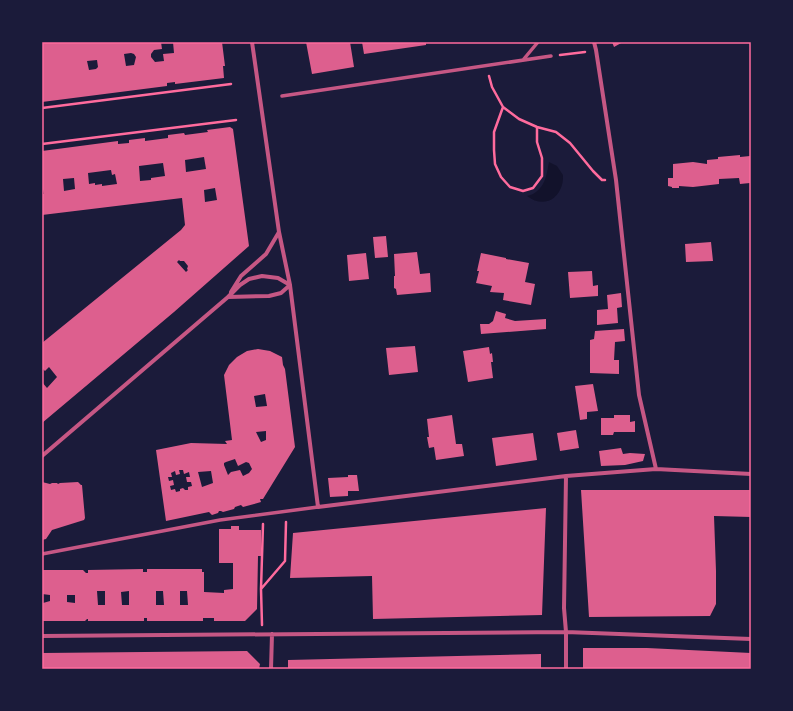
<svg xmlns="http://www.w3.org/2000/svg" width="793" height="711" font-family="Jost,sans-serif">
  <style>
    .water { fill: #12122b }
    .building { fill: #dd5f8e; fill-rule: evenodd }
    .lines { fill: none; stroke-linecap: round; stroke-linejoin: round }
    .path { stroke: #ff6b9d; stroke-width: 2.5 }
    .pedestrian { stroke: #c65784; stroke-width: 3.5 }
    .minor { stroke: #c65784; stroke-width: 4 }
    .neatline { fill: none; stroke: #ff6b9d; stroke-width: 1.5 }
  </style>
  <rect width="100%" height="100%" fill="#1b1b3a"/>
  <path class="water" d="M549,162l8,4 6,9c0,3 0,7 -1,10 -5,17 -21,22 -35,11 3,-1 7,-2 9,-4 10,-7 11,-20 13,-30z"/>
  <path class="building" d="M42,42h119l1,7 -8,1 -3,4v3l4,5 9,-1 -1,-7 11,-1 -1,-11h49l3,24h-2l1,12 -49,6v-2l-8,1v3l-125,16zM131,53l3,1 2,3 -2,8 -8,1 -2,-12zM97,60l1,7 -2,2 -7,1 -2,-9z
    M306,42h44l4,25 -42,7z
    M362,42h64v3l-62,9z
    M612,42h11l-9,5z
    M230,127l3,2 16,117 -75,66 -132,111v-41l5,6 10,-11 -8,-10 -4,4 -3,-3v-25l139,-113 4,-5 -3,-27 -140,17v-21h2l-2,-10v-33l76,-10v3l11,-1v-3l16,-2v3l23,-3v-3l16,-2 1,2 23,-3 -1,-2zM204,157l2,12 -20,3 -1,-12zM163,163l2,13 -14,2v2l-11,1 -1,-15zM111,170l1,5 3,-1 2,10 -15,2v-2l-7,1v-2l-6,1 -1,-11zM74,178l1,11 -11,2 -1,-12zM215,188l2,12 -12,2 -1,-12zM179,260l1,1h4l4,5 -1,3 1,1 -2,2 -9,-10z
    M740,155v2l10,-1v27l-10,1 -1,-6 -20,1v5l-26,3 -14,-1v2h-7v-1l-4,-1v-8h5v-14l20,-2 14,2v-4l11,-1v-2z
    M386,236l2,21 -13,1 -2,-21z
    M711,242l2,19 -27,1 -1,-18z
    M417,252l3,22 10,-1 1,19 -34,3 -1,-6 -2,-1v-12h1l-1,-22z
    M366,253l3,26 -20,2 -2,-26z
    M481,253l25,5v1l23,4 -4,19 10,2 -4,21 -28,-5 1,-7 -14,-1 2,-6 -16,-3 3,-12h-2z
    M592,271l1,15 5,-1v11l-28,2 -2,-26z
    M621,293l1,14 -5,1 1,15 -21,2v-15l11,-1 -1,-14z
    M496,311l10,3 -1,4 10,3 31,-2v10l-65,5 -1,-10h9l4,-3z
    M624,329l1,12 -10,1 -1,18h5v14l-29,-1v-33l4,-1 1,-8z
    M415,346l3,26 -29,3 -3,-27z
    M489,347l1,7 2,-1 1,9h-2l2,16 -25,4 -5,-31z
    M258,349l12,2 12,6 1,8 2,4 10,78 -32,52h-3l1,3 -18,5 -2,-2 -6,2 -1,2 -11,3 -2,-1h-2l-1,2 -6,2 -3,-3 -43,9 -10,-71 35,-7 36,1 -2,-3 7,-1 -8,-65 5,-10 8,-8 10,-6zM265,394l2,12 -11,1 -2,-11zM266,431v9l-5,2 -5,-10zM235,459l3,7 8,-4 3,1 3,6 -3,4 -6,3 -3,-6 -9,2 -3,3 -4,-10v-2l2,-1zM179,470h4l1,4 5,-2 1,5h-4l1,5h4l1,4 -4,1v3h-3l-2,-2 -3,1v2l-4,1 -1,-3 -4,1 -1,-4 4,-1 -1,-5 -4,1 -1,-4h4l-1,-4 4,-2 1,4 4,-1zM211,471l2,12 -11,4 -4,-15z
    M593,384l5,27 -11,1v7l-7,1 -5,-34z
    M452,415l4,29h6l2,12 -28,4 -2,-13 -5,1 -2,-11h2l-2,-18z
    M614,415h16v7l5,-1v11h-21l-1,3h-12v-17h13z
    M576,430l3,18 -19,3 -3,-18z
    M533,433l4,27 -41,6 -4,-28z
    M621,448l2,6 7,-1 15,1 -2,7 -18,4 -24,1 -2,-15z
    M348,475h9l2,16h-11v5l-18,1 -2,-19 20,-1z
    M42,482l8,2 2,-1h5l1,1 2,-1 18,-1 3,3h1l3,33 -1,2 -32,10 -6,9 -4,1z
    M581,490h170v27l-37,-1 2,55v33l-6,12 -121,1z
    M546,508l-4,107 -169,4 -1,-43 -82,2 3,-45z
    M231,526h8v4h22v26h-3l-1,53 -12,12h-31v-3h-11v3h-56v-3h-3v3h-56v-2h-1l-2,2h-43v-22h1v4l7,-2v-6l-8,-1v-24h41l3,3h2v-3l55,-1v3h4v-3h55v3h2v20l20,1v-3l9,-1v-26h-14v-34h12zM97,591h8v14h-7zM129,591v14h-7l-1,-13zM156,591h7l1,14h-8zM180,591h7l1,14h-8zM67,595h8v8l-8,-1z
    M583,648h64l104,5v16h-168z
    M247,651l13,13 -1,5h-217v-16z
    M541,654v15h-253v-9z"/>
  <g class="lines">
    <path class="path" d="M560,55l25,-3
      M489,76l3,11 11,20 16,12 18,8 19,5 14,11 23,28 9,9h3
      M503,107l-9,25v18l1,14 6,13 9,10 13,4 10,-3 9,-12v-18l-5,-16v-15
      M42,108l189,-24
      M42,144l194,-24
      M261,589l24,-28 1,-39
      M262,625l-1,-36 2,-65"/>
    <path class="pedestrian" d="M523,60l15,-18
      M282,96l269,-40
      M42,554l178,-34 98,-13"/>
    <path class="minor" d="M252,42l27,190 11,53 28,222 248,-31 90,-7 95,5
      M594,42l2,8 20,130 23,215 17,74
      M231,292l10,-16 25,-22 13,-22
      M228,297l41,-1 12,-3 9,-8
      M42,456l186,-159 12,-12 9,-6 13,-3 16,2 12,7
      M42,636l524,-4 185,7
      M271,669l1,-35
      M566,669v-37l-2,-24 2,-132"/>
  </g>
  <rect width="793" height="711" fill="none" stroke="#1b1b3a" stroke-width="86"/>
  <rect x="43" y="43" width="707" height="625" class="neatline"/>
</svg>
